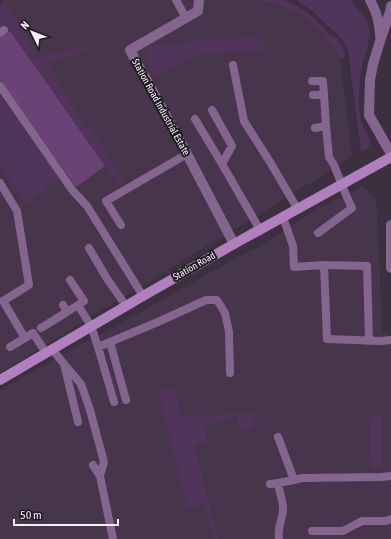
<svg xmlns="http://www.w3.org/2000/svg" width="391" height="539" font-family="'Asap Condensed',sans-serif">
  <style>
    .built { fill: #46354b }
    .green { fill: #513459 }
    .water { fill: #6a4276 }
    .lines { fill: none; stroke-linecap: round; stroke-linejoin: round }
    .lane { stroke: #84658d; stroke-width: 8 }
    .street { stroke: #84658d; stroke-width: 10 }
    .secondary { stroke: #b080be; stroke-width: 10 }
    .labels { text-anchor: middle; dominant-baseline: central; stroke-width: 4; stroke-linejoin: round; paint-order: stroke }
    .street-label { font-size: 10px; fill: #f6eef9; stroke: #1f1a21 }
  </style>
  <rect width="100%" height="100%" fill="#3c2f3f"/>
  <path class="built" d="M4,0h251l39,11 16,11 16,15 12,16 2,6 12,95 -11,10 -341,209v-369l4,-3z
    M363,186l13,13 3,51 3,80 9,9v200h-391v-149l79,-45 28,-14 136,-77 19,-8 46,-32z"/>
  <path class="green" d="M4,0h2l-2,1 32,51 -5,7 53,-13 5,6 -41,10 37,66 6,-3 33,58 -5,2 -113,-160 -6,3v-24l4,-3z
    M255,0h29l10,4 19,13 14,15 10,7 7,11 1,8 -5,1c-5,-15 -32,-42 -47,-48 -12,-5 -26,-8 -38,-11z
    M297,0h53c6,8 17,18 19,28 3,12 -5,27 -7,39 -3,13 -3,27 -3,40 1,6 1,12 4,18 4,8 6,11 7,20l-6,6h-3l-12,-92 -1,-9 -4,-8 -5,-6 -29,-27z
    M263,38l1,13 -67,3 -42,24c-6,-12 -12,-17 -7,-31l9,-1h18l29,-7z
    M0,94l60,85 -34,25 -26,-38z
    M174,387l7,28 80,-1v4l-8,2 2,8 -14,3 -4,-14 -33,8 4,16 -14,4 24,94h-5l-9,-34 -17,3 -29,-116z
    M369,415h13l1,53h-12z"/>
  <path class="water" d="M10,31l95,135 -29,21 -76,-107v-42z"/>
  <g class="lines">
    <path class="lane" d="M176,0l10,18
      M0,33l4,-3
      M233,65l11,56 26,41 27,46
      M312,81h11l1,14
      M0,86l73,105 14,15 56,90
      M313,95h11l2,31
      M195,119l27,45 10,-18 -20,-36
      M315,128l11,-2 3,31 5,8 12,30 6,13 -34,25
      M222,164l38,66
      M0,183l17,28 12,74 -26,16 22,37 -15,9
      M283,217l10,29 1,21 30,-2 3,74 54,2 10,-1
      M121,225l-15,-24 81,-47
      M89,248l17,29 20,29
      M324,265l43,1 2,75
      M70,280l14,21 -6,4
      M67,312l11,-7 13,21 7,21 12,-5 16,58
      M41,328l26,-16 -4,-7
      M25,338l8,-5 13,20
      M110,342l48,-20 48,-22h11l8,13 4,19 1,41
      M98,347l16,55
      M52,349l12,15
      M78,422l-14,-58 17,20 9,26 14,52 -4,14 -7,-11
      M100,476l13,63
      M294,480l8,-2 80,-1 9,-1
      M278,483l16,-3 -16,-43
      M270,484l8,-1c1,7 6,21 5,28 -1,9 -6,18 -4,28
      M312,531h31l19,-10h24l5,-2"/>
    <path class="street" d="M199,0l-1,11 -68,39 57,104 47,90
      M370,0c7,13 9,21 10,36
      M391,6l-1,6 -9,26 -8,26 -3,16 -1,35 22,39
      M391,225v43"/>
    <path class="secondary" d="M0,380l143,-84 91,-52 157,-87"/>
  </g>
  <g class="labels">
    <g class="street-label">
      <text transform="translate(161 107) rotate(61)">Station Road Industrial Estate</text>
      <text transform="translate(194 266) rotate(-30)">Station Road</text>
    </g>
  </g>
  <g transform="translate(32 32) rotate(313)" stroke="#1f1a21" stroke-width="3" paint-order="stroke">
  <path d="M0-3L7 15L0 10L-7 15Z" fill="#f6eef9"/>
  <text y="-6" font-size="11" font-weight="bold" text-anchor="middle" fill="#f6eef9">N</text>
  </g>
  <path d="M14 519v6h104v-6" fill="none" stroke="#f6eef9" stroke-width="2"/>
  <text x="20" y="519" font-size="12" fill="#f6eef9" stroke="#1f1a21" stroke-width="3" paint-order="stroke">50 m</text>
</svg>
